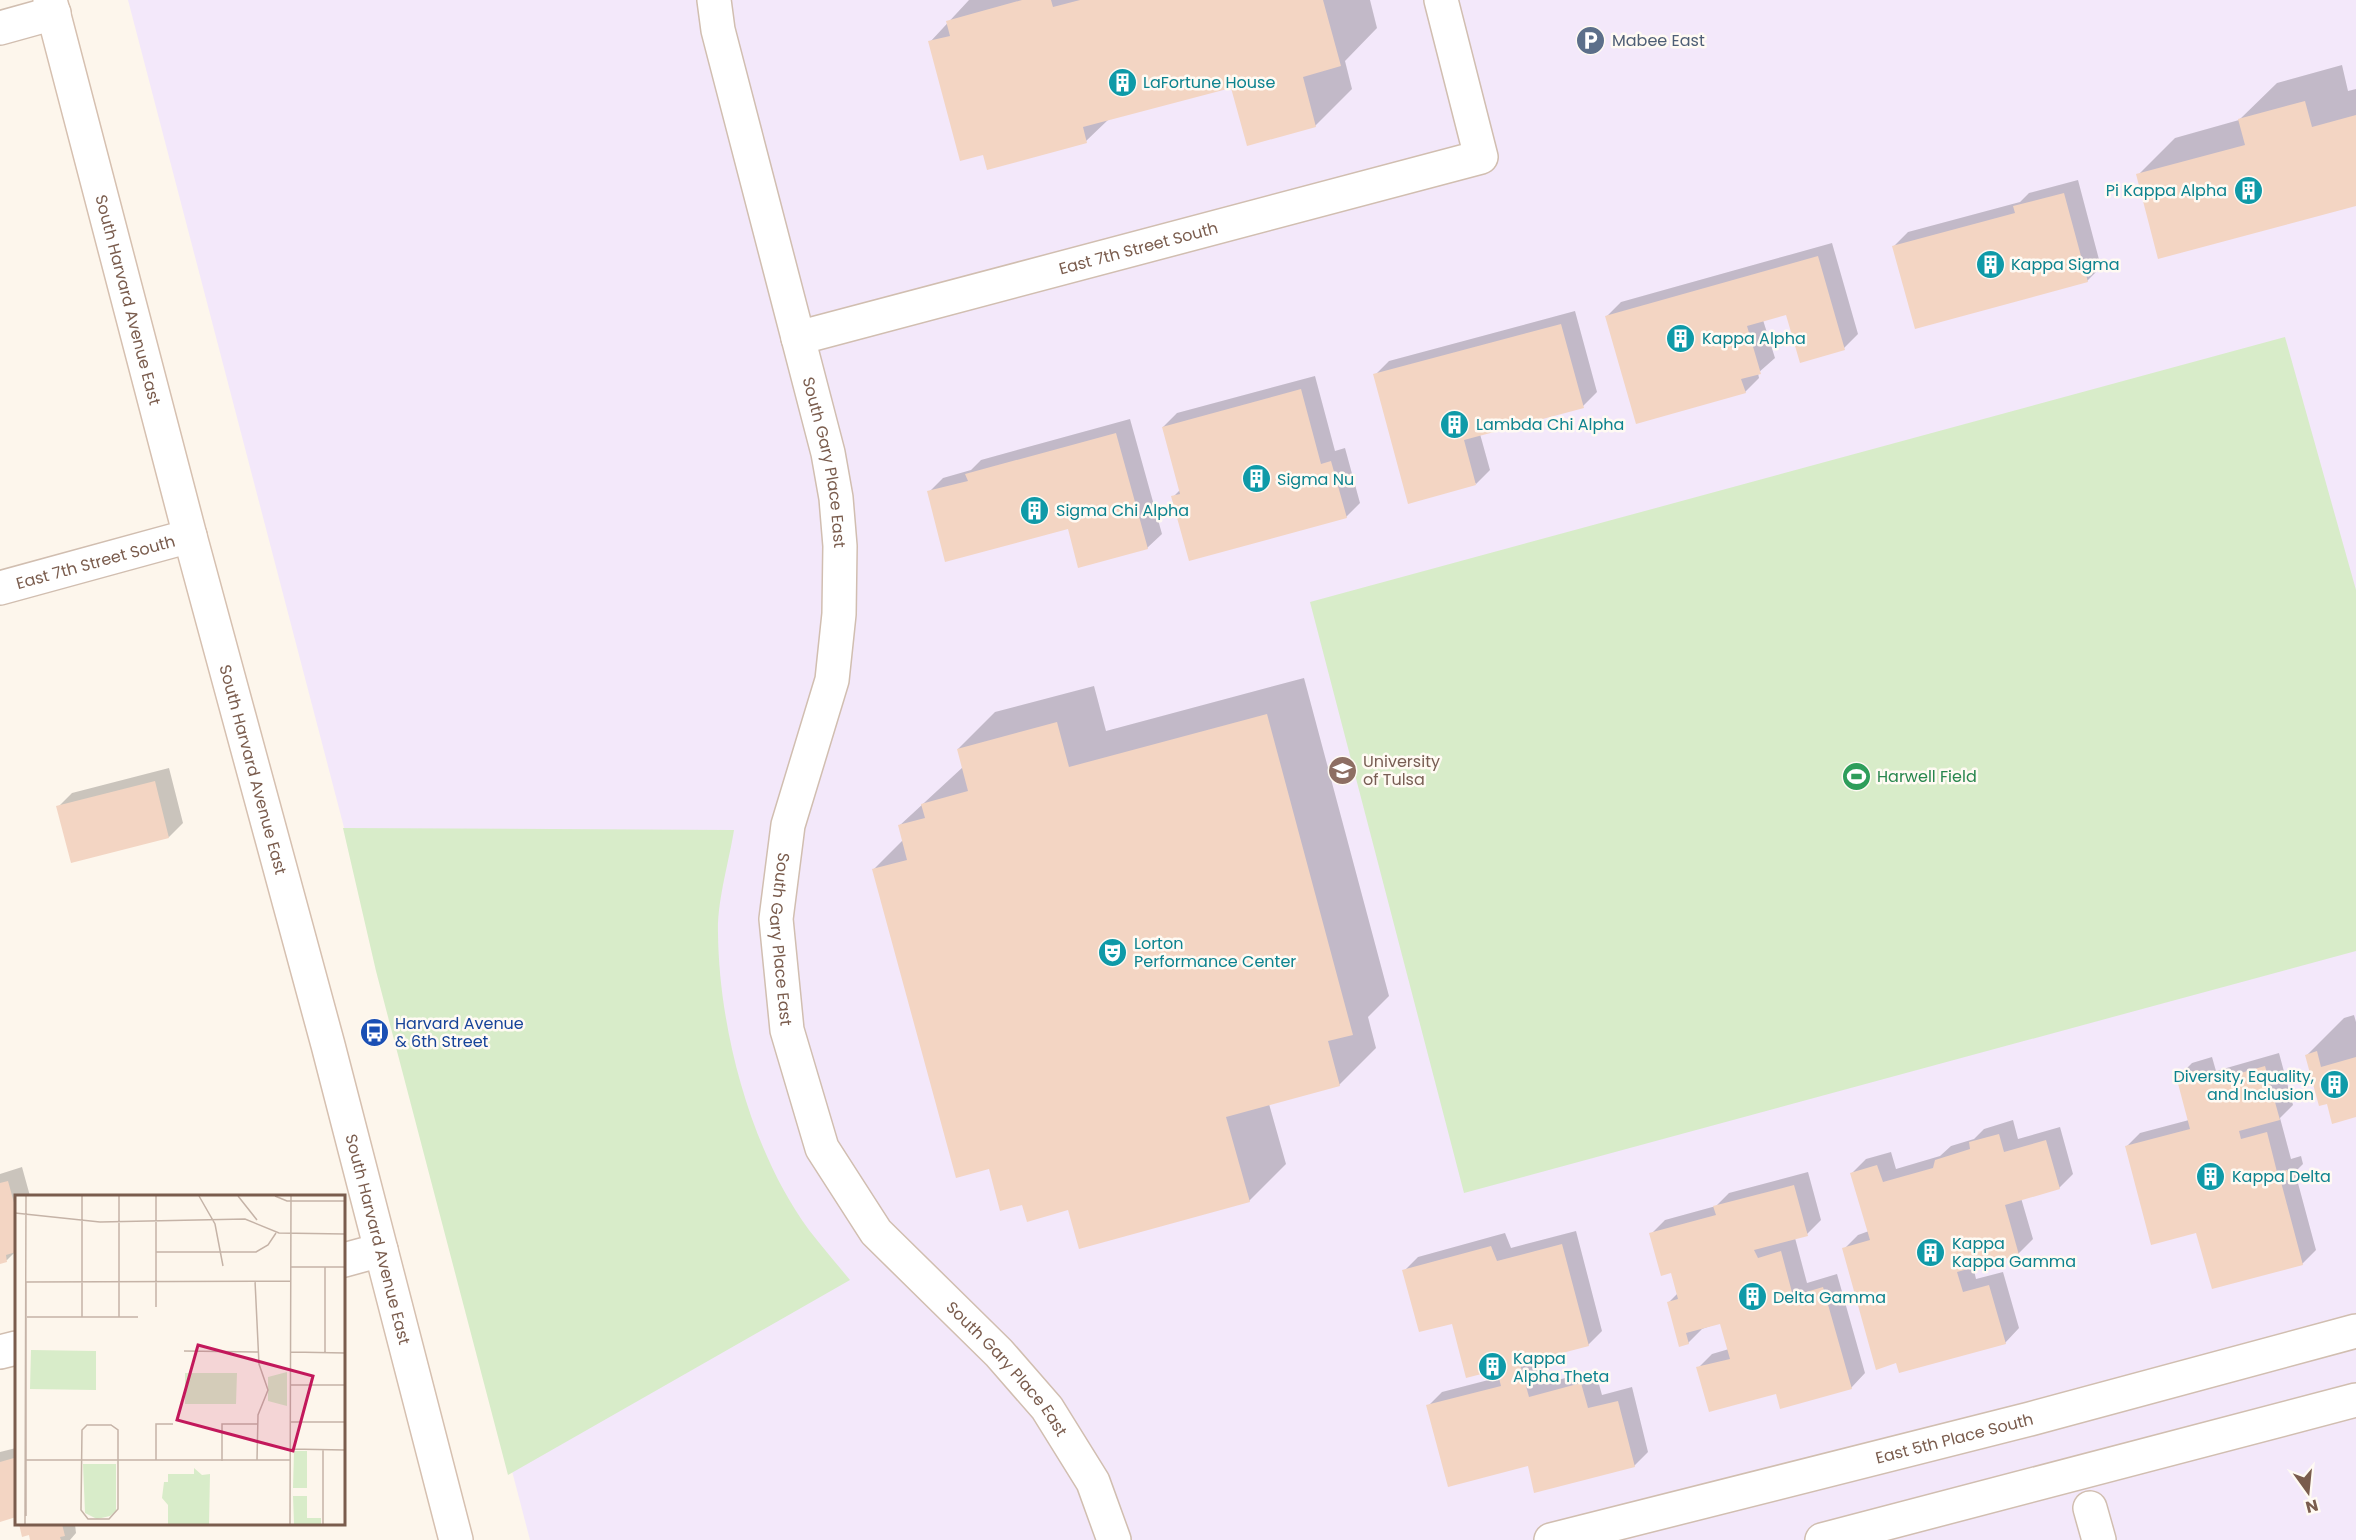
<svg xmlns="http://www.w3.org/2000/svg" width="2356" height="1540" font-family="Poppins,sans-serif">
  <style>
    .education { fill: #f3e8fa }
    .green { fill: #d8ecc9 }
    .shadow { fill: #0003 }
    .building { fill: #f3d5c3 }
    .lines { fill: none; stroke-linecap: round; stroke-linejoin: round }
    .street-casing { stroke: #d1beb0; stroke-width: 36 }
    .secondary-casing { stroke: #d6c0b0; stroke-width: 36 }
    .street { stroke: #fff; stroke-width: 33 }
    .secondary { stroke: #fff; stroke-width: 33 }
    .labels { text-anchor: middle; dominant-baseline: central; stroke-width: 5; stroke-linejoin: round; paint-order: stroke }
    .service-label { font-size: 16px; fill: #4e5e75; stroke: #fffaf3; text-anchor: start }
    .culture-label { font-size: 16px; fill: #0d838f; stroke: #fffaf3; text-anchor: start }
    .street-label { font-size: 16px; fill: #7a5c4d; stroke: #fffaf3 }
    .education-label { font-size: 16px; fill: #785e54; stroke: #fffaf3; text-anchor: start }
    .leisure-label { font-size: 16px; fill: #27864d; stroke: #fffaf3; text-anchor: start }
    .transit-label { font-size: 16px; fill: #164399; stroke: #fffaf3; text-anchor: start }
    .inset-road { fill: none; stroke: #c5b3a7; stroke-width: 1.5 }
    .view { fill: #c2185b; fill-opacity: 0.15; stroke: #c2185b; stroke-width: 3 }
    .inset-edge { fill: none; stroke: #7a5c4d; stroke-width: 3 }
  </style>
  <rect width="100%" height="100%" fill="#fdf6ec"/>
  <path class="education" d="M128,0h2228v1540h-1826z"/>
  <path class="green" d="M2285,337l71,253v361l-892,242 -154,-591z
    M343,828l391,2c-5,32 -17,71 -16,103 1,97 33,218 91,297 13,17 27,33 41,50l-342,195 -132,-504z"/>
  <path class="shadow" d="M969,0h401l7,28 -32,33 7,28 -37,37 -83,-40 -123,33 -23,22 -102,12 -54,-111z
    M2342,65l6,26 8,-2v115l-218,-29 37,-37 64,-18 38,-37z
    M2078,180l23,87 -14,14 -193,-35 14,-14 112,-30 9,-9z
    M1832,243l26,91 -14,14 -57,-35 -24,7 12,38 -17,15 1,5 -14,14 -138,-76 14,-14z
    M1575,311l22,81 -14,14 -103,28 10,36 -14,14 -101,-109 14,-14z
    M1315,376l20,75 10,-3 15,55 -14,14 -173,-20 8,-8 -18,-62 14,-14z
    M1130,419l32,115 -15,14 -218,-56 14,-14 28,-8 10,-10z
    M1304,678l85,318 -21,21 8,31 -37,37 -70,19 17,60 -37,37 -180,8 -45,-6 -34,-35 -116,-299 29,-29 -4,-14 64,-59 -5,-18 37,-37 99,-26 12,45z
    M169,768l14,55 -14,14 -111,-30 14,-14z
    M2354,1015l2,7v94l-28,-14 -21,-47 37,-37z
    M2279,1053l14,52 -13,13 11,41 10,-3 2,8 -8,8 21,78 -14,14 -105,-33 -71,-84 14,-14 49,-13 -11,-43 14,-14 20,-6 4,14z
    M2013,1120l5,19 42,-12 13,47 -14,14 -38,10 12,41 -14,14 -46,13 3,13 27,-7 16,56 -14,15 -161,-94 14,-14 11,-4 -17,-58 14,-14 25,-7 5,17 44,-13 11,-10 23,-7 10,-10z
    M22,1167l8,29h-14v55l-9,9 -7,2v-88z
    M1808,1172l13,48 -14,14 -12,4 12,45 30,-9 28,99 -14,15 -73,4 -80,-24 14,-14 17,-5 -8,-27 -19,7 -14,14 -19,-41 9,-9 -6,-22 -21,-37 14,-14 51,-14 13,-13z
    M1576,1231l26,100 -14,14 -52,13 7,26 52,-14 7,25 30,-8 16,65 -14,14 -105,-2 -101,-58 14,-14 58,-15 -2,-9 -94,-97 14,-14 87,-24 6,15z
    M16,1448v68l-16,4v-68z
    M20,1524h55l1,9 -6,7h-38l-2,-6 -7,1z"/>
  <path class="building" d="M1022,0h29l2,7 27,-7h243l18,66 -38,11 13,50 -69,19 -16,-58 -148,39 4,16 -100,27 -4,-15 -23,6 -32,-120 22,-5 -4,-15z
    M2305,101l7,26 44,-12v91l-198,53 -22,-85 109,-29 -7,-26z
    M2064,193l24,89 -173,47 -23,-83 123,-33 -2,-7z
    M1818,256l27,94 -45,13 -14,-48 -39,11 14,48 -20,5 5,14 -110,31 -31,-108z
    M1561,324l23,84 -120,32 12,45 -68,19 -35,-130z
    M1301,389l20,75 10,-3 16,57 -158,43 -18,-65 9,-2 -18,-67z
    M1116,433l32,116 -70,19 -10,-39 -123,33 -18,-71 41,-10 -3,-7z
    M1267,714l86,321 -25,6 12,45 -114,31 24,85 -171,47 -11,-39 -41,12 -5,-17 -22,6 -11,-42 -33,9 -84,-309 35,-9 -9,-35 27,-7 -4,-14 47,-13 -11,-42 100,-27 12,45z
    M155,781l14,57 -98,25 -15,-57z
    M2317,1051l4,16 35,-10v60l-24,7 -5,-20 -8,2 -14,-51z
    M2265,1066l15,54 -41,11 2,8 26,-7 10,40 10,-2 3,9 -9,3 22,83 -91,24 -16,-56 -45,12 -26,-99 65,-17 -14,-53 22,-6 4,14z
    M1999,1134l5,18 42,-12 14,49 -55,16 14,50 -62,17 6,20 26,-7 17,59 -107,29 -3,-10 -20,7 -34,-122 28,-8 -20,-67 27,-8 6,17 50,-14 2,-8 35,-11 -1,-7z
    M8,1181l8,29v42l-10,3 1,7 -7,2v-81z
    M1794,1185l14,51 -54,14 4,8 23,-7 12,45 30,-9 29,102 -72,20 -4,-15 -67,18 -13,-45 34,-8 -10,-35 -34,9 3,11 -10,3 -12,-45 11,-3 -7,-26 -10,3 -12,-43 67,-18 -3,-9z
    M1562,1244l27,102 -69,18 9,33 52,-14 7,25 30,-7 17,66 -101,26 -6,-27 -80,21 -22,-82 75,-19 -4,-16 -31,8 -14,-54 -33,8 -17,-62 89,-24 6,15z
    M14,1458l2,10v49l-16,5v-60z
    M19,1524h43l3,12 -5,1 1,3h-31l-1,-5 -7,2z"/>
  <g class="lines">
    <defs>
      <g id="street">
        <path id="s1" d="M714,0l4,30 110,423 8,45 4,48 -1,68 -7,66 -44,145 -12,94 11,111 35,118 54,84 123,121 48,55 46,74 21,58"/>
        <path d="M0,28l54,-15"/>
        <path id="s2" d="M798,338l683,-181 -40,-157"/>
        <path id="s3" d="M0,588l190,-52"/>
        <path d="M344,1260l37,-10"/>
        <path d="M0,1352l16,-4"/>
        <path d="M2090,1508l9,32"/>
        <path id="s4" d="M1551,1540l479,-121 326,-88"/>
        <path d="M1822,1540l534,-140"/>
      </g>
      <g id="secondary">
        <path id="s5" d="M50,0l140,536 138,509 128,495"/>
      </g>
    </defs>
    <use href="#street" class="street-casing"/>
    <use href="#secondary" class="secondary-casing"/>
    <use href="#street" class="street"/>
    <use href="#secondary" class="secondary"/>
  </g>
  <defs>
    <symbol id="parking-disc" viewBox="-11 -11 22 22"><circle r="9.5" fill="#5c6f8a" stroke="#fffaf3"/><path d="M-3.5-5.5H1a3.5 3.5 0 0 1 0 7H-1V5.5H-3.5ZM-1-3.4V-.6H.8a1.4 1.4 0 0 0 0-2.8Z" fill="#fff"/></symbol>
    <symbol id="building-disc" viewBox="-11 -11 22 22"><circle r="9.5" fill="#0f9aa8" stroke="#fffaf3"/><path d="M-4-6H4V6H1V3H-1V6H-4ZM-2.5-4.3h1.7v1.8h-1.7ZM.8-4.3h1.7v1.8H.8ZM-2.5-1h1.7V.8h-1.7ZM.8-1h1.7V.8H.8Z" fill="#fff"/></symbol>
    <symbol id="university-disc" viewBox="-11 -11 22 22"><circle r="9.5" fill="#8d6e63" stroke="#fffaf3"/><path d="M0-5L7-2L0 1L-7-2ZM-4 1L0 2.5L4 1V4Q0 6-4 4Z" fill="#fff"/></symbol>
    <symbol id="stadium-disc" viewBox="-11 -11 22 22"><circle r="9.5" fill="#2e9e5b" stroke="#fffaf3"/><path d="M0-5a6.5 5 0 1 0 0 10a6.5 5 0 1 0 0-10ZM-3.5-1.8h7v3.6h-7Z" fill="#fff"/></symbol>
    <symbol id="theatre-disc" viewBox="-11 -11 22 22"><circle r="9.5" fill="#0f9aa8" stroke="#fffaf3"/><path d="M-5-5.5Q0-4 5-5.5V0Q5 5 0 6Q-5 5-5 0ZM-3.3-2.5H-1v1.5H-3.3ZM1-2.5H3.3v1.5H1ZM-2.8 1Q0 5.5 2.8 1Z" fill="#fff"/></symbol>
    <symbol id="bus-disc" viewBox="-11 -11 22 22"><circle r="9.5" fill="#1a4fb4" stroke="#fffaf3"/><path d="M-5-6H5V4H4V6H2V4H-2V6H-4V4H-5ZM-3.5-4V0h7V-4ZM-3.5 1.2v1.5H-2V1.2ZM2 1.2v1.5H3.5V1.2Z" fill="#fff"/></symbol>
  </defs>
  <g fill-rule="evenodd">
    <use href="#parking-disc" x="1574" y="24" width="33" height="33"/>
    <use href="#building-disc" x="1106" y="66" width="33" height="33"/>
    <use href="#building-disc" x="2232" y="174" width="33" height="33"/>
    <use href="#building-disc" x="1974" y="248" width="33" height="33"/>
    <use href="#building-disc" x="1664" y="322" width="33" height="33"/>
    <use href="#building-disc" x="1438" y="408" width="33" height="33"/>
    <use href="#building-disc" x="1240" y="462" width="33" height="33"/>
    <use href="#building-disc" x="1018" y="494" width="33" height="33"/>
    <use href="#university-disc" x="1326" y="754" width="33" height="33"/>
    <use href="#stadium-disc" x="1840" y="760" width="33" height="33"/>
    <use href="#theatre-disc" x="1096" y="936" width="33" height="33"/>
    <use href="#bus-disc" x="358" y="1016" width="33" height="33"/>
    <use href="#building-disc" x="2318" y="1068" width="33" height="33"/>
    <use href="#building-disc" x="2194" y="1160" width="33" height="33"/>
    <use href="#building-disc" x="1914" y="1236" width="33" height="33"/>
    <use href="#building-disc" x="1736" y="1280" width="33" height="33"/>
    <use href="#building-disc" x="1476" y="1350" width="33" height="33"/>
  </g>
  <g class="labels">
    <g class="service-label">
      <text x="1612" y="40">Mabee East</text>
    </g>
    <g class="culture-label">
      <text x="1143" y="82">LaFortune House</text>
      <text x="2227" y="190" text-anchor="end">Pi Kappa Alpha</text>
      <text x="2011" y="264">Kappa Sigma</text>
      <text x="1702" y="338">Kappa Alpha</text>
      <text x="1476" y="424">Lambda Chi Alpha</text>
      <text x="1277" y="479">Sigma Nu</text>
      <text x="1056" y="510">Sigma Chi Alpha</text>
      <text x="1134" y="943">Lorton<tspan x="1134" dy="18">Performance Center</tspan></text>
      <text x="2314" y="1076" text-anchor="end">Diversity, Equality,<tspan x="2314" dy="18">and Inclusion</tspan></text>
      <text x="2232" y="1176">Kappa Delta</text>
      <text x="1952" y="1243">Kappa<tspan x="1952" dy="18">Kappa Gamma</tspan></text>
      <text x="1773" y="1297">Delta Gamma</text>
      <text x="1513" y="1358">Kappa<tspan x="1513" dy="18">Alpha Theta</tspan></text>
    </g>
    <g class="street-label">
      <text stroke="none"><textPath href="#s2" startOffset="352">East 7th Street South</textPath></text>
      <text stroke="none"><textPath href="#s5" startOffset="310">South Harvard Avenue East</textPath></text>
      <text stroke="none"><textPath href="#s1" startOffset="476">South Gary Place East</textPath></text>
      <text stroke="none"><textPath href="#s3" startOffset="99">East 7th Street South</textPath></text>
      <text stroke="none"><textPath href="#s5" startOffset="796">South Harvard Avenue East</textPath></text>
      <text stroke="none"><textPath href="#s1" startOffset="962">South Gary Place East</textPath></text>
      <text stroke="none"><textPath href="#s5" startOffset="1282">South Harvard Avenue East</textPath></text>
      <text stroke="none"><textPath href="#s1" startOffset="1466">South Gary Place East</textPath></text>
      <text stroke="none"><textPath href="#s4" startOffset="416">East 5th Place South</textPath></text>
    </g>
    <g class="education-label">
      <text x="1363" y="761">University<tspan x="1363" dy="18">of Tulsa</tspan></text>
    </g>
    <g class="leisure-label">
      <text x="1877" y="776">Harwell Field</text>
    </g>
    <g class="transit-label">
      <text x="395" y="1023">Harvard Avenue<tspan x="395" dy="18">&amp; 6th Street</tspan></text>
    </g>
  </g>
  <g transform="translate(15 1195)">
    <rect width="330" height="330" fill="#fdf6ec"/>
    <path d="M16,155l65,1v39l-66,-1zM272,177v34l-19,-5v-24zM170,178h52l-1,31h-51zM279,256h13v37h-14zM68,269h33v47l-6,5 -13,3 -12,-6zM179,273l8,7 8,-1 -1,50h-41v-19l-6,-7 2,-16h4v-8h26zM278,301h14v22h14v6h-27z" fill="#d8ecc9"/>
    <path class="inset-road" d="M141,1v111M184,1l16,28 8,42M223,1l19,24M260,1l12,5h58M0,18l85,9 145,-3 34,14 66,1M141,57h100l12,-7 8,-12M276,72h54M240,86l4,83 9,26 -10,25 -1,45M11,87l265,-1M11,87v234M12,122h111M67,122v-121M104,122v-121M169,156l74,1M276,157l54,1M310,158v-86M275,190h55M275,227h55M72,230h24l7,5v79l-9,10h-21l-7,-9 1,-80zM275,254l55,1M10,265h265M141,265v-36h17M207,266v-37h36M10,329l1,-328M275,329l1,-328M308,329v-75"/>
    <path class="view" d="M183,150l115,31 -20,75 -116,-31z"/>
    <rect width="330" height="330" class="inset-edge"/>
  </g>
  <g transform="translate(2308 1492) rotate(165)" stroke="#fffaf3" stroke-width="4.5" paint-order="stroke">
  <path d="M0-4.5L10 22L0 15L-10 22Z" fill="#7a5c4d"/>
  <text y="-9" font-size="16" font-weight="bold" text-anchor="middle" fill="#7a5c4d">N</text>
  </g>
</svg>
